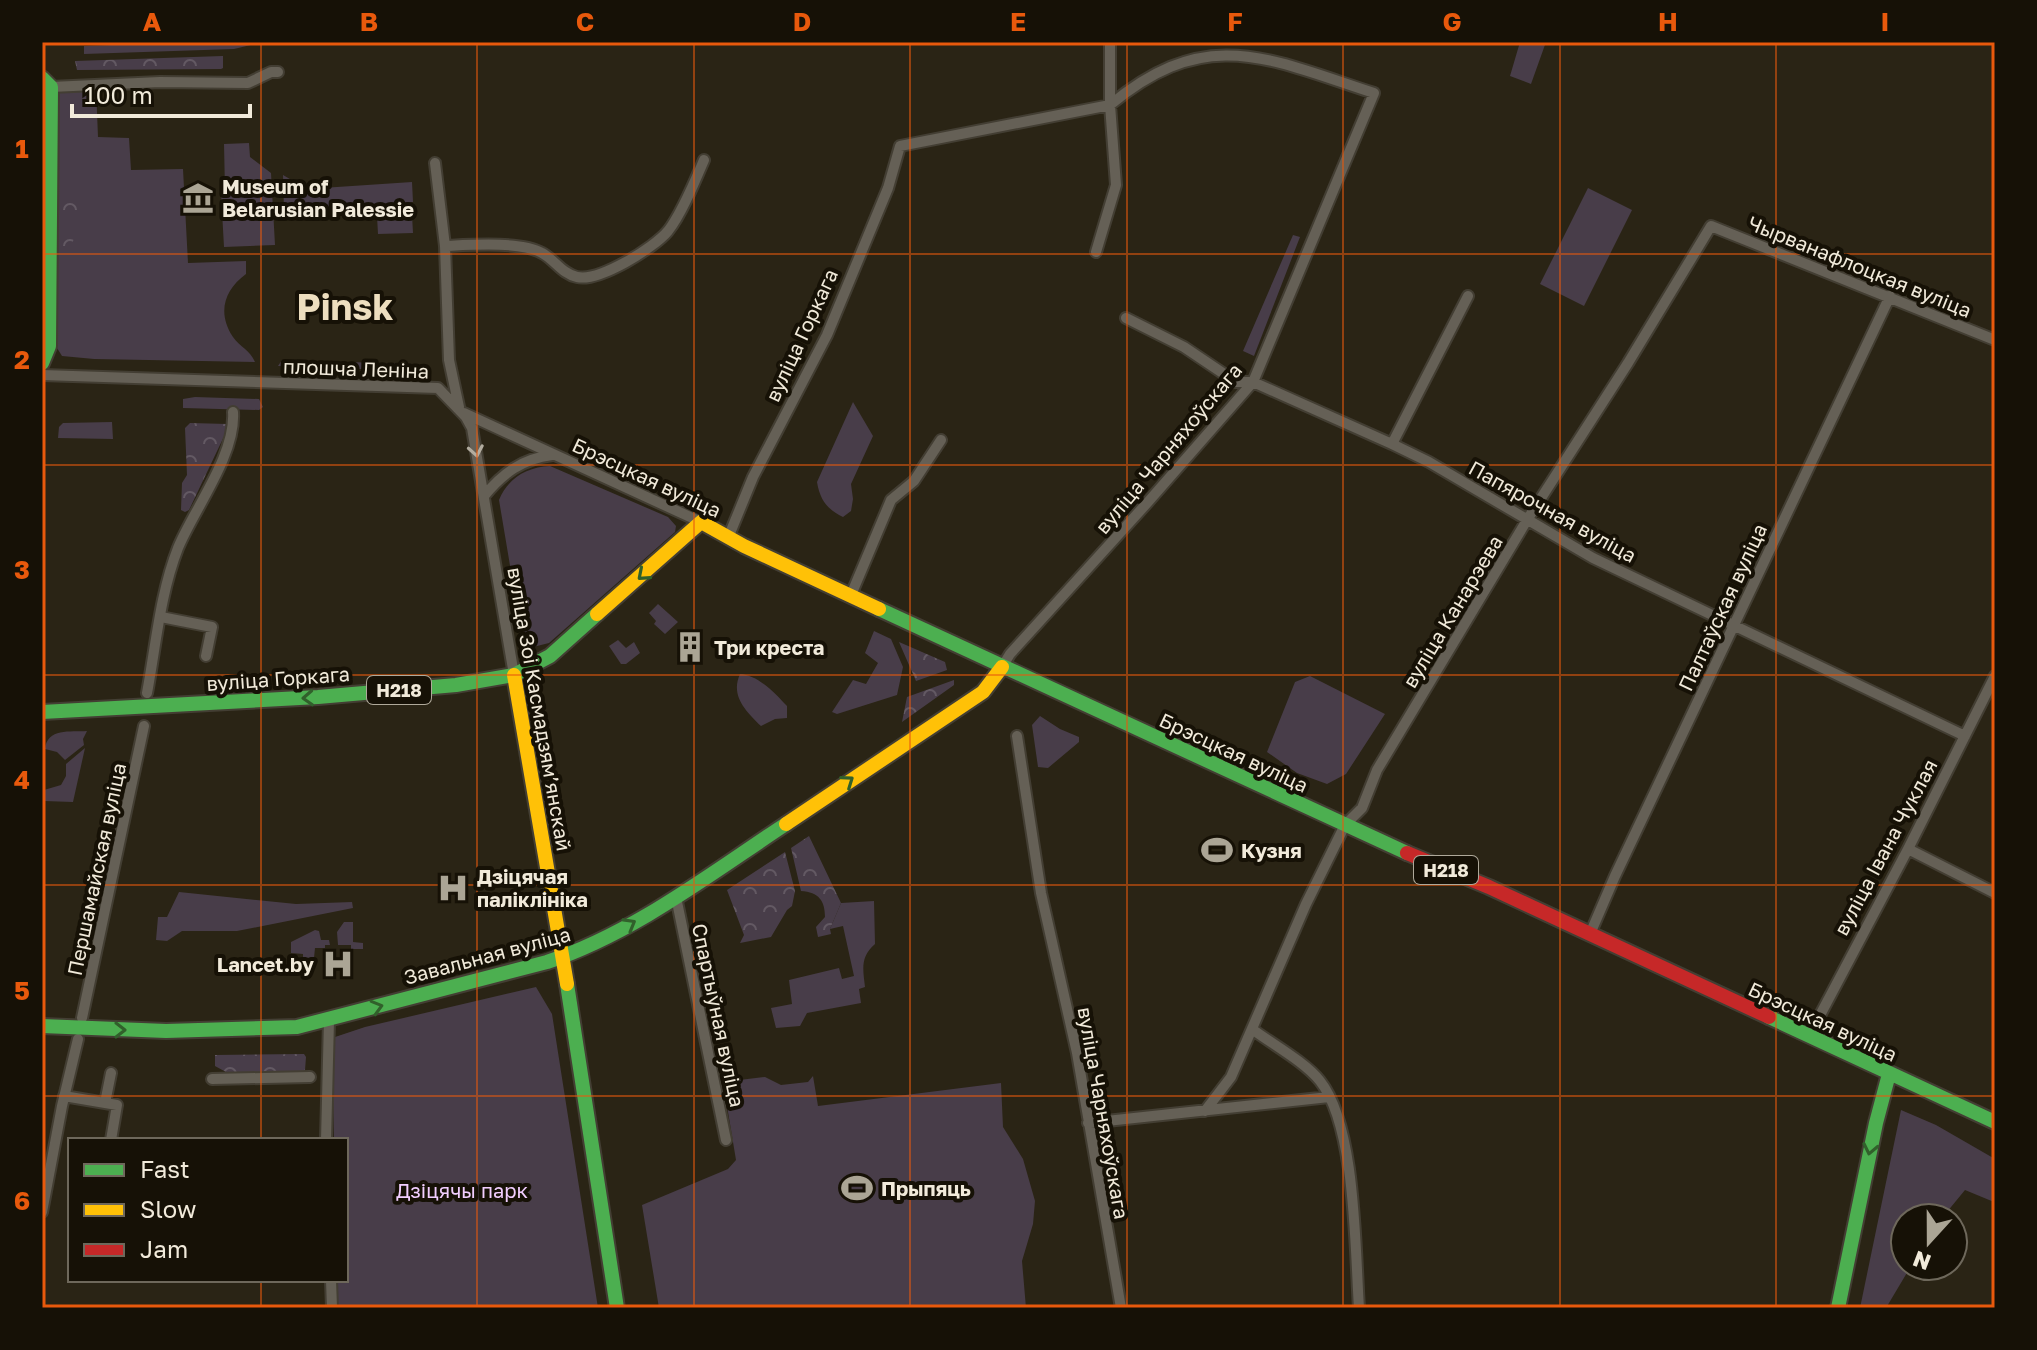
<svg xmlns="http://www.w3.org/2000/svg" width="2037" height="1350" font-family="'Golos Text',sans-serif">
  <style>
    .green { fill: #483d49 }
    .forest { fill: url(#forest-crowns) }
    .lines { fill: none; stroke-linecap: round; stroke-linejoin: round }
    .street-casing { stroke: #433e33; stroke-width: 14 }
    .fast-casing { stroke: #433e33; stroke-width: 18 }
    .slow-casing { stroke: #433e33; stroke-width: 18 }
    .jam-casing { stroke: #433e33; stroke-width: 18 }
    .street { stroke: #656056; stroke-width: 10 }
    .fast { stroke: #4caf50; stroke-width: 14 }
    .slow { stroke: #ffc107; stroke-width: 14 }
    .jam { stroke: #c62828; stroke-width: 14 }
    .oneway { stroke: #b2ac9f }
    .oneway2 { stroke: #31602b }
    .grid { fill: none; stroke: #e8590c; stroke-width: 2; stroke-opacity: 0.55 }
    .labels { text-anchor: middle; dominant-baseline: central; stroke-width: 8; stroke-linejoin: round; paint-order: stroke }
    .shield { fill: #161106; stroke: #afa99a; stroke-width: 2 }
    .shield-label { font-size: 18px; font-weight: bold; fill: #f1eada }
    .poi-label { font-size: 20px; font-weight: bold; fill: #f1eada; stroke: #161106; text-anchor: start }
    .street-label { font-size: 20px; fill: #f1eada; stroke: #161106 }
    .park-label { font-size: 20px; fill: #f2ceff; stroke: #161106 }
    .town-label { font-size: 36px; font-weight: bold; fill: #eddebf; stroke: #161106 }
    .neatline { fill: none; stroke: #e8590c; stroke-width: 3 }
    .grid-label { font-size: 26px; text-anchor: middle; font-weight: bold; fill: #e8590c }
  </style>
  <defs>
    <pattern id="forest-crowns" width="20" height="18" patternUnits="userSpaceOnUse" patternTransform="scale(2)"><rect width="20" height="18" fill="#483d49"/><path d="M2 6a3 3 0 1 1 6 0M12 15a3 3 0 1 1 6 0" fill="none" stroke="#635963"/></pattern>
  </defs>
  <rect width="100%" height="100%" fill="#2a2415"/>
  <path class="green" d="M192,42h72l-30,7 -150,5v-8z
    M1520,42h26l-15,42 -21,-8z
    M96,87l2,50 31,1 2,32 52,-1 5,94 58,-2v13c-22,16 -29,39 -13,63 7,10 17,13 22,25l-161,-3 -32,-3 -5,-8 -1,-21 1,-228 1,-5 9,-5z
    M249,143l1,14 21,16 4,72 -51,2 -3,-54 4,-2 -1,-47z
    M283,175l24,14 105,-7 1,20 -129,8z
    M1588,188l44,22 -48,96 -44,-22z
    M412,215l1,18 -35,1 -1,-18z
    M1293,235l7,2 -46,119 -11,-5z
    M282,360l131,4 3,4 -2,3 -136,-5z
    M195,397l64,2 4,8 -4,3 -76,-2v-9z
    M853,402l20,34 -22,48 2,15 -2,12 -8,6c-16,-8 -23,-17 -26,-35z
    M112,422l1,17 -55,-1 1,-11 4,-4z
    M550,466l118,51 8,9 -1,6 -126,111 -20,5 -6,-5 -24,-143c9,-22 28,-33 51,-34z
    M658,604l20,18 -13,12 -11,-10 2,-3 -7,-8z
    M874,631l17,8 12,28 -6,28 -60,19 -5,-2 21,-32 13,4 12,-21 -13,-10z
    M618,640l8,8 8,-6 6,11 -14,11h-5l-12,-18z
    M740,674c18,1 35,19 47,32v12l-12,1 -14,7c-15,-15 -31,-30 -21,-52z
    M1310,676l75,38 -39,60 -19,10 -30,-11 -30,-21 28,-70z
    M1040,716l20,13 19,8v5l-31,26 -10,-1 -6,-42z
    M87,731l-4,8 1,6 -19,15 -8,-8 -12,-3c2,-21 25,-17 42,-18z
    M85,748l-12,54 -29,-1v-11l17,-5 5,-9v-12z
    M179,892l117,12 56,-2 1,6 -116,23h-55l-15,10 -11,-1 2,-23h9z
    M874,901l1,43c-15,13 -12,25 -10,43l-6,2 2,14 -54,10 -7,13 -24,2 -5,-20 21,-4 -3,-24 50,-12 3,11 12,-3 -11,-50 -13,3 11,-26z
    M344,922h9v20l10,1v6h-12v-4h-13l-1,-13z
    M315,930l4,1 2,9h8l1,5h-5v3h-10l-1,10h-11v-4l-12,-1v-11z
    M536,987l16,27 46,294h-261v-28h9v-140h-12l-2,-102 33,-11z
    M813,1076l5,30 183,-23 2,44 20,32 12,42 -2,23 -11,37 4,47h-367l-17,-103 86,-36 8,-9 -13,-78 42,-5 16,8 27,-3z
    M1901,1110l35,15 59,34v40l-1,3 -29,-12 -23,28h-37v48h6l-25,42h-26z"/>
  <path class="forest" d="M223,56v12l-2,1 -144,1 -2,-9z
    M62,180l17,1 -3,54 -14,28z
    M190,423l37,1 1,4 -39,82 -4,2 -4,-2 1,-27 5,-8 -2,-47z
    M899,642l46,20 2,8 -31,11z
    M954,680v5l-52,37 5,-25z
    M809,836l32,67 -11,26 1,5 -13,3 -2,-10 9,-10c0,-16 -6,-25 -24,-26l-10,-43z
    M785,852l10,39 -3,15 -5,4 -16,27 -31,6 4,-8 -17,-45z
    M304,1054l2,3 -1,13 -3,2h-76l-11,-6v-11z"/>
  <g class="lines">
    <defs>
      <path id="street" d="M51,87l109,-5 88,1 23,-11h7
        M435,163l10,83 4,114 10,47
        M445,246c23,-1 77,-5 97,7 12,6 20,21 35,24 22,5 77,-29 91,-46 14,-18 27,-50 36,-71
        M1096,252l20,-67 -6,-80v-63
        M1126,318l58,29 52,35h17l139,62 37,18 164,96 372,178
        M42,375l396,13 28,29 6,11 42,247
        M464,413l237,109
        M1392,444l76,-148
        M484,496c19,-23 38,-37 68,-41
        M728,538l25,-61 74,-142 61,-147 12,-42 210,-41c97,-81 159,-46 264,-12l-121,289 -105,120 -138,152 -8,13
        M851,595l40,-95 23,-19 27,-41
        M161,617l51,10 -6,29
        M147,693c9,-48 13,-99 31,-145 16,-39 58,-93 55,-136
        M1017,736l24,157 36,160 44,255
        M1908,849l87,44
        M676,897l50,243
        M1590,934l25,-58 275,-580
        M82,1018l62,-292
        M1252,1029c20,15 53,33 68,52 36,45 35,169 39,227
        M1809,1036l99,-187 87,-173
        M212,1079l98,-2
        M64,1096l53,9 -6,35
        M105,1103l6,-30
        M1205,1111l26,-34 75,-173 39,-79 17,-17 15,-38 150,-250 101,-157 83,-137 284,114
        M1088,1123l241,-26
        M326,1140l3,-120
        M42,1212l20,-106 16,-67
        M331,1280l1,28"/>
      <path id="fast" d="M42,78l9,9 -2,259 -7,17
        M879,609l528,244
        M42,712l276,-15 138,-12 58,-10 36,-19 47,-42
        M567,984l50,324
        M1769,1017l226,105
        M42,1026l124,5 131,-4 250,-65c87,-29 163,-88 239,-138
        M1838,1308l38,-185 13,-49"/>
      <path id="slow" d="M597,614l104,-92 43,24 135,63
        M514,675l53,309
        M786,824l197,-132 19,-25"/>
      <path id="jam" d="M1407,853l82,34 280,130"/>
    </defs>
    <use href="#street" class="street-casing"/>
    <use href="#fast" class="fast-casing"/>
    <use href="#slow" class="slow-casing"/>
    <use href="#jam" class="jam-casing"/>
    <use href="#street" class="street"/>
    <use href="#fast" class="fast"/>
    <use href="#slow" class="slow"/>
    <use href="#jam" class="jam"/>
  </g>
  <defs><path id="oneway-chevron" d="M-2-3.5L2.5 0L-2 3.5" fill="none" stroke-width="1.6" stroke-linecap="round" stroke-linejoin="round" transform="scale(2)"/></defs>
  <use class="oneway" href="#oneway-chevron" transform="translate(476 451) rotate(80)"/>
  <g class="oneway2">
    <use href="#oneway-chevron" transform="translate(643 575) rotate(139)"/>
    <use href="#oneway-chevron" transform="translate(308 698) rotate(177)"/>
    <use href="#oneway-chevron" transform="translate(848 781) rotate(-35)"/>
    <use href="#oneway-chevron" transform="translate(630 924) rotate(-30)"/>
    <use href="#oneway-chevron" transform="translate(377 1007) rotate(-16)"/>
    <use href="#oneway-chevron" transform="translate(120 1030)"/>
    <use href="#oneway-chevron" transform="translate(1870 1149) rotate(102)"/>
  </g>
  <path class="grid" d="M261,42v1098M477,42v1266M694,42v1266M910,42v1266M1127,42v1266M1343,42v1266M1560,42v1266M1776,42v1266M42,254h1953M42,465h1953M42,675h1953M42,885h1953M42,1096h1953M261,1280v28"/>
  <defs>
    <symbol id="museum-bare" viewBox="-9 -9 18 18"><path d="M0-6L6-3V-2H-6V-3ZM-5-1h2V3h-2ZM-1-1h2V3h-2ZM3-1h2V3H3ZM-6 4H6V6H-6Z" fill="#aba595" stroke="#161106" stroke-width="2.5" paint-order="stroke"/></symbol>
    <symbol id="building-bare" viewBox="-9 -9 18 18"><path d="M-4-6H4V6H1V3H-1V6H-4ZM-2.5-4.3h1.7v1.8h-1.7ZM.8-4.3h1.7v1.8H.8ZM-2.5-1h1.7V.8h-1.7ZM.8-1h1.7V.8H.8Z" fill="#aba595" stroke="#161106" stroke-width="2.5" paint-order="stroke"/></symbol>
    <symbol id="stadium-bare" viewBox="-9 -9 18 18"><path d="M0-5a6.5 5 0 1 0 0 10a6.5 5 0 1 0 0-10ZM-3.5-1.8h7v3.6h-7Z" fill="#aba595" stroke="#161106" stroke-width="2.5" paint-order="stroke"/></symbol>
    <symbol id="hospital-bare" viewBox="-9 -9 18 18"><path d="M-5-5h3v3.5h4V-5h3V5h-3V1.5h-4V5h-3Z" fill="#aba595" stroke="#161106" stroke-width="2.5" paint-order="stroke"/></symbol>
  </defs>
  <g fill-rule="evenodd">
    <use href="#museum-bare" x="176" y="176" width="44" height="44"/>
    <use href="#building-bare" x="668" y="625" width="44" height="44"/>
    <use href="#stadium-bare" x="1195" y="828" width="44" height="44"/>
    <use href="#hospital-bare" x="431" y="866" width="44" height="44"/>
    <use href="#hospital-bare" x="316" y="942" width="44" height="44"/>
    <use href="#stadium-bare" x="835" y="1166" width="44" height="44"/>
  </g>
  <g class="labels">
    <g class="shield">
      <rect x="367" y="676" width="64" height="28" rx="6"/>
      <rect x="1414" y="856" width="64" height="28" rx="6"/>
    </g>
    <g class="shield-label">
      <text x="399" y="690">Н218</text>
      <text x="1446" y="870">Н218</text>
    </g>
    <g class="poi-label">
      <text x="222" y="186">Museum of<tspan x="222" dy="23">Belarusian Palessie</tspan></text>
      <text x="714" y="647">Три креста</text>
      <text x="1241" y="850">Кузня</text>
      <text x="477" y="876">Дзіцячая<tspan x="477" dy="23">паліклініка</tspan></text>
      <text x="314" y="964" text-anchor="end">Lancet.by</text>
      <text x="881" y="1188">Прыпяць</text>
    </g>
    <g class="street-label">
      <text transform="translate(1860 266) rotate(22)">Чырванафлоцкая вуліца</text>
      <text transform="translate(801 335) rotate(-65)">вуліца Горкага</text>
      <text transform="translate(356 368) rotate(2)">плошча Леніна</text>
      <text transform="translate(1168 448) rotate(-50)">вуліца Чарняхоўскага</text>
      <text transform="translate(647 477) rotate(25)">Брэсцкая вуліца</text>
      <text transform="translate(1553 511) rotate(29)">Папярочная вуліца</text>
      <text transform="translate(1722 607) rotate(-65)">Палтаўская вуліца</text>
      <text transform="translate(1452 611) rotate(-59)">вуліца Канарэева</text>
      <text transform="translate(278 678) rotate(-4)">вуліца Горкага</text>
      <text transform="translate(540 709) rotate(80)">вуліца Зоі Касмадзямʼянскай</text>
      <text transform="translate(1234 752) rotate(25)">Брэсцкая вуліца</text>
      <text transform="translate(1885 847) rotate(-62)">вуліца Івана Чуклая</text>
      <text transform="translate(96 869) rotate(-78)">Першамайская вуліца</text>
      <text transform="translate(487 955) rotate(-15)">Завальная вуліца</text>
      <text transform="translate(719 1015) rotate(78)">Спартыўная вуліца</text>
      <text transform="translate(1823 1021) rotate(25)">Брэсцкая вуліца</text>
      <text transform="translate(1104 1113) rotate(80)">вуліца Чарняхоўскага</text>
    </g>
    <g class="park-label">
      <text x="462" y="1190">Дзіцячы парк</text>
    </g>
    <g class="town-label">
      <text x="345" y="306">Pinsk</text>
    </g>
  </g>
  <rect width="2037" height="1350" fill="none" stroke="#161106" stroke-width="88"/>
  <rect x="68" y="1138" width="280" height="144" fill="#161106" stroke="#6e685b" stroke-width="2"/>
  <rect x="84" y="1164" width="40" height="12" fill="#4caf50" stroke="#6e685b" stroke-width="2"/>
  <text x="140" y="1178" font-size="24" fill="#f1eada">Fast</text>
  <rect x="84" y="1204" width="40" height="12" fill="#ffc107" stroke="#6e685b" stroke-width="2"/>
  <text x="140" y="1218" font-size="24" fill="#f1eada">Slow</text>
  <rect x="84" y="1244" width="40" height="12" fill="#c62828" stroke="#6e685b" stroke-width="2"/>
  <text x="140" y="1258" font-size="24" fill="#f1eada">Jam</text>
  <g transform="translate(1929 1242) rotate(201)"><circle r="38" fill="#161106" stroke="#6e685b" stroke-width="2"/>
  <path d="M0-6L14 30L0 20L-14 30Z" fill="#aba595"/>
  <text y="-12" font-size="22" font-weight="bold" text-anchor="middle" fill="#f1eada">N</text>
  </g>
  <path d="M72 104v12h178v-12" fill="none" stroke="#f1eada" stroke-width="4"/>
  <text x="84" y="104" font-size="24" fill="#f1eada" stroke="#161106" stroke-width="6" paint-order="stroke">100 m</text>
  <rect x="44" y="44" width="1949" height="1262" class="neatline"/>
  <g class="grid-label">
    <text x="152" y="31">A</text>
    <text x="369" y="31">B</text>
    <text x="585" y="31">C</text>
    <text x="802" y="31">D</text>
    <text x="1018" y="31">E</text>
    <text x="1235" y="31">F</text>
    <text x="1452" y="31">G</text>
    <text x="1668" y="31">H</text>
    <text x="1885" y="31">I</text>
    <text x="22" y="158">1</text>
    <text x="22" y="369">2</text>
    <text x="22" y="579">3</text>
    <text x="22" y="789">4</text>
    <text x="22" y="1000">5</text>
    <text x="22" y="1210">6</text>
  </g>
</svg>
